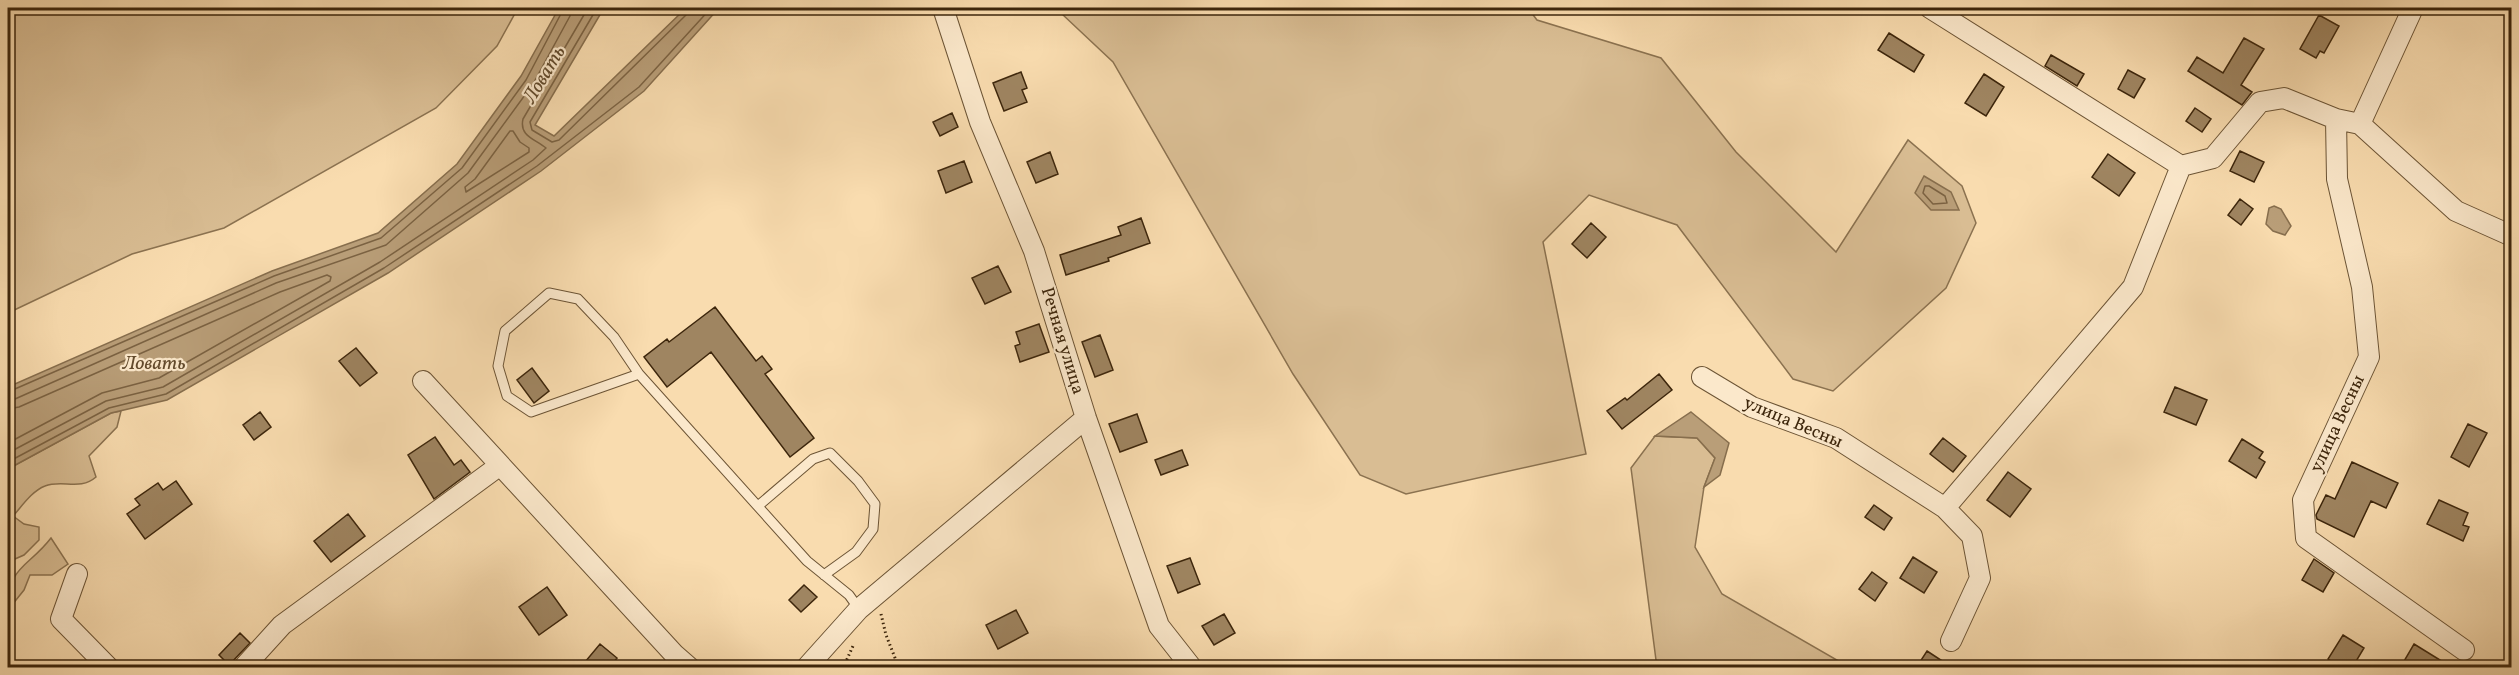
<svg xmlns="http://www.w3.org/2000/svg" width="2519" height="675" font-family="Vollkorn,serif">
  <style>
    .green { fill: #d9bd93; stroke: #8b7250; stroke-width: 1.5 }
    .water { fill: #b99e78; stroke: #876e4d; stroke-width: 1.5 }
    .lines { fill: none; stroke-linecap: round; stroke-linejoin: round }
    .shore { stroke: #7b6242; stroke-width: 1.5 }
    .building { fill: #9f8561; stroke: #3d260c; stroke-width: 1.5 }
    .service-casing { stroke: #6c5435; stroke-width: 11 }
    .minor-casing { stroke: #6c5435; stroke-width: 22 }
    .path { stroke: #3d260c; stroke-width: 3; stroke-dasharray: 1.5 3; stroke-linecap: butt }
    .service { stroke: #fbe8cb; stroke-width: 9 }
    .minor { stroke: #fbe8cb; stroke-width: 20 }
    .labels { text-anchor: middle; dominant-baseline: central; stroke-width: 4.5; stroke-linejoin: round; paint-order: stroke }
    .street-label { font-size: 18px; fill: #3d260c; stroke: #fbe8cb }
    .water-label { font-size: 20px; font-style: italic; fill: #624a2c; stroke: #fbe8cb }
  </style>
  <rect width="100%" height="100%" fill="#f9dcaf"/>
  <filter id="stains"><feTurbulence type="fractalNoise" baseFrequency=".00333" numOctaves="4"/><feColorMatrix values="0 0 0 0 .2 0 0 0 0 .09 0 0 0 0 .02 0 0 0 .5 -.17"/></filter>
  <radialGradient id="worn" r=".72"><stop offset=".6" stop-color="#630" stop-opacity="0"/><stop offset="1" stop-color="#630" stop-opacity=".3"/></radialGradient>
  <path class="green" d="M8,8h510l-21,38 -61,62 -212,120 -92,26 -124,59z
    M1062,8h466l9,12 124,38 75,94 100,100 72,-112 54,46 14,37 -30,65 -113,103 -40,-12 -116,-154 -88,-30 -46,47 43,212 -180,40 -46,-19 -67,-101 -180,-312 -50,-47z
    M121,411l-4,16 -28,29 7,21c-16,14 -34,2 -51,9 -13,5 -23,20 -32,30l11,8 15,3v13l-15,15 -16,7v-93l103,-56z
    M1655,436l42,2 18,20 -11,29 -9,60 27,47 127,73h-188l-5,-7 -25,-192z
    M51,538l17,26 -16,11h-22l-6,15 -16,20c-1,-44 20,-42 43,-72z"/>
  <path class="water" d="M559,8h45l-69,117 19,11 132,-128h33l-75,83 -103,80 -153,102 -221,127 -56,13 -103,56v-82l264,-116 106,-38 79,-69 64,-88z
    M1924,176l27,16 8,18h-28l-16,-17z
    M2274,206l7,3 10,17 -6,9 -12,-4 -7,-7 3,-16z
    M1691,412l38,31 -9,32 -16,12 11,-29 -18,-20 -42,-2z"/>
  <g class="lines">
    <path class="shore" d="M597,8l-67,114 2,8 20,12 7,-2 128,-126 3,-6
      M510,131h3l7,11 9,6v4l-63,40 -1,-5 10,-8z
      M1925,186h4l16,10 2,7 -14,1 -10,-11z
      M8,392l266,-116 107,-38 81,-70 64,-88 38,-72
      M8,400l7,-1 261,-116 110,-38 82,-72 65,-89 37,-68 1,-8
      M8,409l11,-2 261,-115 47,-17 4,2 -1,4 -171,97 -57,15 -94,50
      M8,453l98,-52 57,-14 217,-125 153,-102 13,-12c-11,-9 -27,-12 -23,-29l65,-111
      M8,462l101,-54 57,-14 218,-126 153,-102 102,-79 72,-79"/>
  </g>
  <path class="building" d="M2319,15l20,11 -15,27 -4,-2 -4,7 -16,-9z
    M1889,33l35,22 -10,17 -36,-22z
    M2244,38l20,11 -23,36 11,7 -10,13 -54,-34 9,-14 26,16z
    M2051,55l33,19 -7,12 -32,-20z
    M2128,70l17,9 -11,19 -16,-9z
    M1021,72l6,16 -5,2 5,12 -23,9 -11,-28z
    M1984,74l20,13 -18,29 -21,-13z
    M2195,108l16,11 -9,13 -16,-11z
    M952,113l6,14 -18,9 -7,-14z
    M2240,151l24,11 -10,20 -24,-11z
    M1050,152l8,22 -22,9 -9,-21z
    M2108,154l27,19 -16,23 -27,-19z
    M964,161l8,21 -26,11 -8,-22z
    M2240,199l13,10 -12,16 -13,-10z
    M1141,218l9,25 -42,15 1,3 -43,14 -6,-20 61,-20 -3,-8z
    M1591,223l15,14 -19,21 -15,-14z
    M998,266l13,26 -26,12 -13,-26z
    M715,307l41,54 6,-5 10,13 -7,5 49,64 -24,19 -79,-105 -44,35 -23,-30 23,-18 2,3z
    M1039,324l10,28 -29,10 -5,-16 5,-2 -4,-12z
    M1100,335l13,35 -18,7 -13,-35z
    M356,348l21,25 -17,13 -21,-25z
    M532,368l17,23 -15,12 -17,-23z
    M1659,374l13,16 -50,39 -15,-18 18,-13 2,2z
    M2175,387l32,13 -11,25 -32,-13z
    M260,412l11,15 -17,13 -11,-15z
    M1137,414l10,28 -27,10 -11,-28z
    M2468,424l19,9 -18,34 -18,-10z
    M435,437l19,28 7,-5 9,12 -36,27 -26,-44z
    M1943,438l23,18 -13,16 -23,-18z
    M2242,439l21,13 -4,6 6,4 -9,16 -27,-17z
    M1182,450l6,15 -27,10 -6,-15z
    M2352,462l46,21 -12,25 -15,-7 -17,36 -37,-18 -1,-4 10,-20 9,4z
    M2008,472l23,17 -21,28 -23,-17z
    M176,481l16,23 -47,35 -18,-25 13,-9 -5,-6 23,-16 5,7z
    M2439,500l29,13 -5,12 6,2 -6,14 -36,-17z
    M1874,505l18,13 -8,12 -19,-13z
    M348,514l17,22 -34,26 -17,-21z
    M1913,557l24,15 -13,21 -24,-15z
    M1190,558l10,26 -22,9 -11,-27z
    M2314,559l20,14 -11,19 -21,-12z
    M1872,572l15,11 -12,18 -16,-12z
    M804,585l13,12 -16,15 -12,-12z
    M547,587l20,28 -28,20 -20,-28z
    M1016,610l12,23 -30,16 -12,-24z
    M1224,614l11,19 -21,12 -12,-19z
    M240,633l10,10 -21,22 -10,-10z
    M2343,635l21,13 -12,20h-11l-13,-9z
    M600,644l17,14 -8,10h-29z
    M2414,644l39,24h-53z
    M1927,651l26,17h-37z"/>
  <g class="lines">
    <defs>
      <path id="service" d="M639,374l-108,38 -24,-16 -9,-30 7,-35 44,-38 29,6 36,38 25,37 168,187 42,34 10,14
        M758,506l55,-47 17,-6 28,28 17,23 -2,25 -17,23 -32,23"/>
      <path id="minor" d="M943,8l37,114 54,129 52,167 73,208 33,42
        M1930,8l251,158 32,-8 47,-56 24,-4 52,21 24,5 96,87 56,25
        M2336,119l1,60 25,108 7,70 -66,143 3,38 158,112
        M2360,124l53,-116
        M1702,377l50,30 84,31 109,70 27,28 8,42 -29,63
        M423,381l251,273 16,14
        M1945,508l188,-221 48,-121
        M77,574l-16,45 48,49
        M243,668l39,-43 217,-159
        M806,668l53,-59 227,-191"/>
    </defs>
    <use href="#service" class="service-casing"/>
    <use href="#minor" class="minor-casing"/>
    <path class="path" d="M881,614l5,21 13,33
      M843,668l10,-22"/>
    <use href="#service" class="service"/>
    <use href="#minor" class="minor"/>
  </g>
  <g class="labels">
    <g class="street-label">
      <text transform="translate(1062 341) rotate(73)">Речная улица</text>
      <text transform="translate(1793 423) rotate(23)">улица Весны</text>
      <text transform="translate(2338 424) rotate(-65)">улица Весны</text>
    </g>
    <g class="water-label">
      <text transform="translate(545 75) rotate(-59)">Ловать</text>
      <text x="154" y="364">Ловать</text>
    </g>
  </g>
  <rect width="2519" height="675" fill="none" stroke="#f9dcaf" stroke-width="30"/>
  <rect x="9" y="9" width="2501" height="657" fill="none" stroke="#3d260c" stroke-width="3"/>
  <rect x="15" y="15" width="2489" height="645" fill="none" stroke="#3d260c" stroke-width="1.5"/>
  <rect width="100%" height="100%" filter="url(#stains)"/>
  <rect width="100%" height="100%" fill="url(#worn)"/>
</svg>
